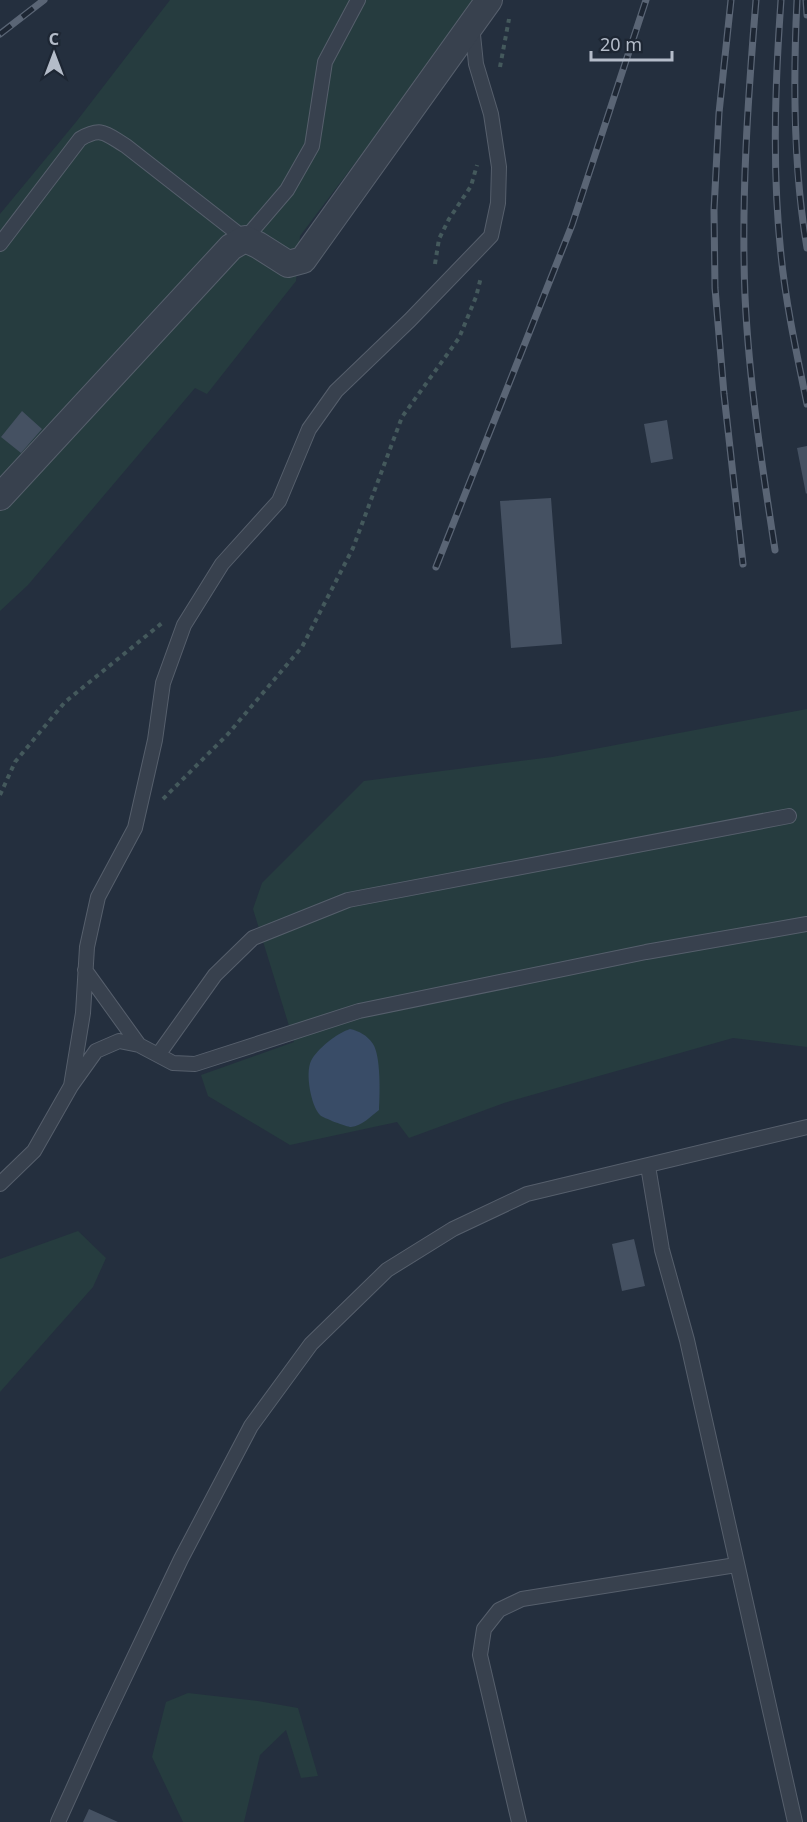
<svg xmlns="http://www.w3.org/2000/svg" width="807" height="1822" font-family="'Noto Sans',sans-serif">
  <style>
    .green { fill: #263c3f }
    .water { fill: #394c67 }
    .building { fill: #455162 }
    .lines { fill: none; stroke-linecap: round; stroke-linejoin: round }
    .service-casing { stroke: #565f6c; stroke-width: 16 }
    .minor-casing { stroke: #565f6c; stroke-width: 28 }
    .path { stroke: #44595c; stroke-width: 4; stroke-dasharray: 4.5 4.5; stroke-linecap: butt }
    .service { stroke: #38414e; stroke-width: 14 }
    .minor { stroke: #38414e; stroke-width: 26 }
    .rail-casing { stroke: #5a6575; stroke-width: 7 }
    .rail { stroke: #1d2633; stroke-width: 4.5; stroke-dasharray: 14; stroke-linecap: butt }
  </style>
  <rect width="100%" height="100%" fill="#242f3e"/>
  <path class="green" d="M170,0h308l-178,236 -4,45 -89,113 -12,-6 -167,197 -28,26v-397l76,-92z
    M807,709v338l-74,-9 -229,65 -95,35 -12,-16 -107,23 -82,-49 -7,-21 93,-33 -41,-133 9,-26 102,-102 188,-24z
    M78,1231l28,27 -13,29 -93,105v-133z
    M188,1693l70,8 40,7 20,68 -17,2 -15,-48 -26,25 -16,67h-61l-31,-65 14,-55z"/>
  <path class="water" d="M350,1029c9,2 17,6 23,15 8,12 7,51 6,66 -8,6 -17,16 -28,17 -4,0 -28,-9 -31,-12 -9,-9 -15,-42 -9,-54 6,-12 26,-28 39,-32z"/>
  <path class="building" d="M22,411l20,18 -21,24 -20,-16z
    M667,420l6,39 -22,4 -7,-39z
    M807,446v47l-1,1 -9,-46z
    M551,498l11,146 -51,4 -11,-147z
    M634,1239l11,47 -23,5 -10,-47z
    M89,1809l29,13h-35z"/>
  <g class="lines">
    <defs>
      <path id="service" d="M0,244l80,-105c22,-13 26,-5 46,7l119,93 42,-49 25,-44 13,-84 33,-62
        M85,970l54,75
        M158,1055l57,-80 38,-37 95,-38 441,-84
        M71,1086l12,-73 4,-66 11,-50 37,-69 20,-88 8,-57 21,-58 38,-61 57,-63 30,-72 27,-38 74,-71 81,-84 7,-33 1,-36 -8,-53 -15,-50 -4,-39
        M648,1166l14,84 25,90 108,482
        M0,1184l34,-33 37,-65 25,-35 23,-10 20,4 34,18 22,1 164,-53 287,-59 161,-28
        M58,1822l42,-93 81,-170 70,-133 60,-82 76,-74 66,-41 74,-35 280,-67
        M519,1822l-39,-167 4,-26 15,-19 23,-11 214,-34"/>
      <path id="minor" d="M0,497l231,-250 14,-8 13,6 30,19 15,-4 186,-260"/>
    </defs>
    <use href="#service" class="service-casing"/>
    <use href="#minor" class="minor-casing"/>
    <path class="path" d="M500,67l9,-48
      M435,264l4,-25 10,-20 22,-33 6,-21
      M0,795l15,-33 50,-60 97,-79
      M163,799l65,-65 74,-87 51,-99 49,-131 57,-79 17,-41 5,-20"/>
    <use href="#service" class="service"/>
    <use href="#minor" class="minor"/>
    <defs>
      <path id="rail" d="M731,0l-12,113 -5,97 1,78 9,106 19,170
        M756,0c-8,98 -15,197 -11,296 4,85 17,170 30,254
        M781,0c-6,85 -9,170 0,255 5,50 16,100 26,149
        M797,0c-4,82 -4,167 10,248
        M806,0l1,15
        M0,34l44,-34
        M436,567l136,-342 74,-225"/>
    </defs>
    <use href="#rail" class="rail-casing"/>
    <use href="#rail" class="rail"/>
  </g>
  <g transform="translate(54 54)" stroke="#1d2633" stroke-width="4.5" paint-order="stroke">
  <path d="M0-4.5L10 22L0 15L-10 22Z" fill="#b4bcc9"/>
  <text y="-9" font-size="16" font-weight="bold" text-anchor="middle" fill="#b4bcc9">С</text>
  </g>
  <path d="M591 51v9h81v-9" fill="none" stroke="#b4bcc9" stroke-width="3"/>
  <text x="600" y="51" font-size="18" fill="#b4bcc9" stroke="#1d2633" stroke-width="4.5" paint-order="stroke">20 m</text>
</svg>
